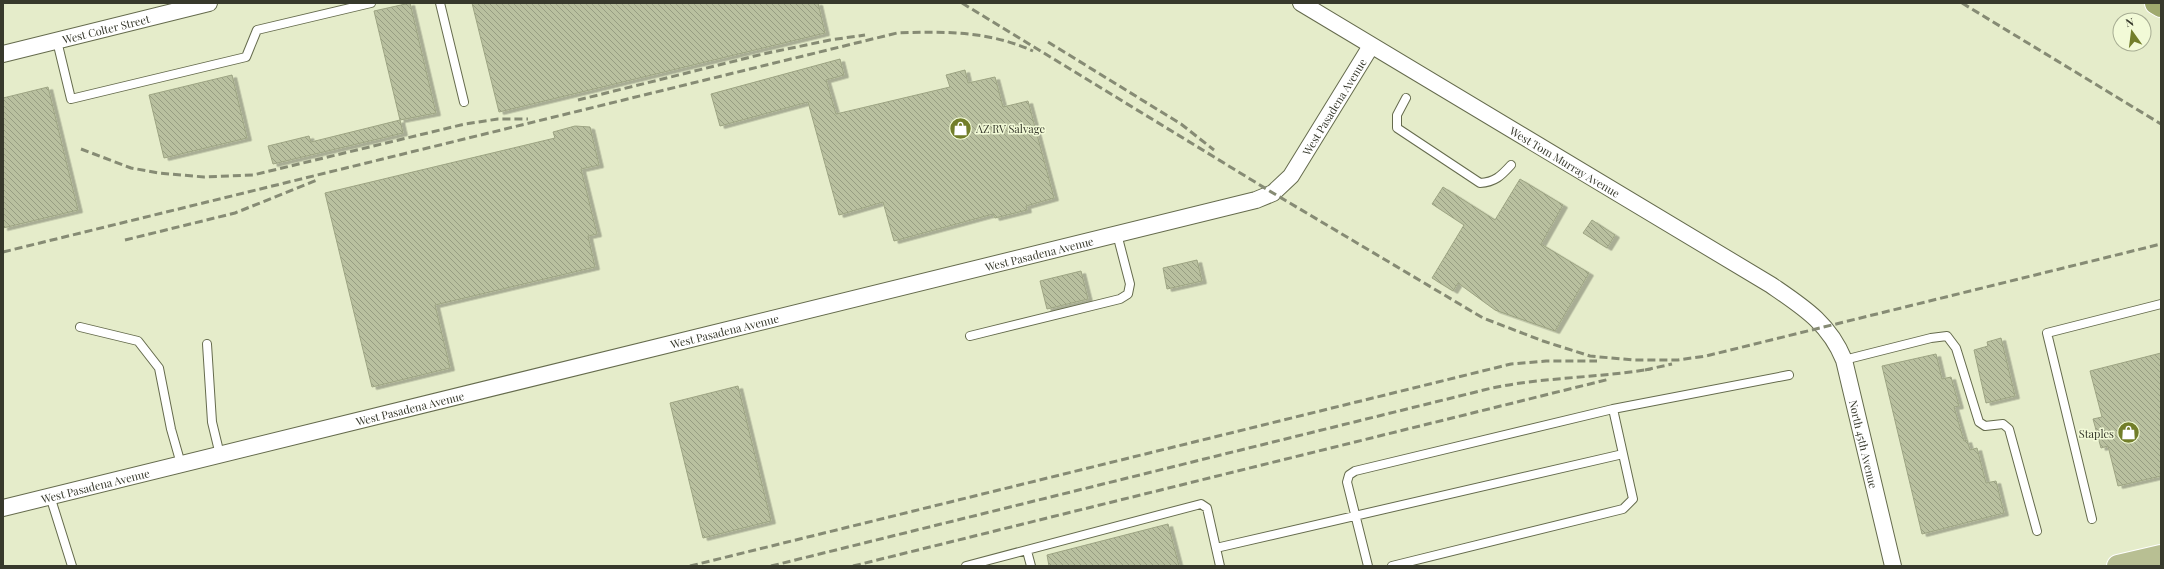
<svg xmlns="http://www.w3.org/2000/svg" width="2164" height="569" font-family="'Playfair Display',serif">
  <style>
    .building { fill: url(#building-back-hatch); stroke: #9da483; filter: url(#shadow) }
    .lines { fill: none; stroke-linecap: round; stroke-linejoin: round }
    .service-casing { stroke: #656b4d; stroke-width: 10 }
    .minor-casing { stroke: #656b4d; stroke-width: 18 }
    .primary-casing { stroke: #fff; stroke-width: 24 }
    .trunk-casing { stroke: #fff; stroke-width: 24 }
    .service { stroke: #fff; stroke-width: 8 }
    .minor { stroke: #fff; stroke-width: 16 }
    .primary { stroke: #b8bf93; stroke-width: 22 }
    .trunk { stroke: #a0aa6f; stroke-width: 22 }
    .rail { stroke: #868b74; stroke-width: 3; stroke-dasharray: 8 4; stroke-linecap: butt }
    .labels { text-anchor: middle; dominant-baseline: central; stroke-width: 3; stroke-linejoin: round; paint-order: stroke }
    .street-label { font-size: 11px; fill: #37392c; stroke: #f2fad7 }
    .poi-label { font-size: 11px; fill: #37392c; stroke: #f2fad7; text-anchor: start }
  </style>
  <defs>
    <pattern id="building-back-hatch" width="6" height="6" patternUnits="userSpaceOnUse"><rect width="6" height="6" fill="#b9c09f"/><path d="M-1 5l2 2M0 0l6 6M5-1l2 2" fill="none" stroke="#979d82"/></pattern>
    <filter id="shadow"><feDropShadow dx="4.5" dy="2.5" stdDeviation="0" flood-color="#0004"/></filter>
  </defs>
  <rect width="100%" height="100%" fill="#e5ecca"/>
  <path class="building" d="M410,3l26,110 -36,7 -26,-109z
    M472,3h346l7,30 -326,79z
    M840,59l4,16 -18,5 10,34 114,-27 -4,-12 19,-5 3,13 27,-6 8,30 25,-6 26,97 -28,8 1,4 -32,8 -2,-4 -99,27 -11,-39 -44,13 -31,-113 -88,24 -9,-32z
    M232,75l15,63 -83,20 -15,-63z
    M48,87l30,123 -75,18v-130z
    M400,120l3,13 -130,31 -5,-18 41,-10 2,6z
    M575,126l15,1 9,38 -18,4 16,65 -9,2 7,31 -160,38 15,63 -78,19 -47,-194 230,-55 -2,-6z
    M1520,179l43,26 -22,39 48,29 -34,58 -60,-21 -37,-27 -5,8 -21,-13 32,-53 -32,-21 11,-17 52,33z
    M1592,220l23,15 -8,13 -24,-15z
    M1197,260l5,21 -35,8 -4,-21z
    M1081,271l7,28 -41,10 -7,-28z
    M2001,338l14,58 -29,7 -12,-53 14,-4 -1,-4z
    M2161,353v123l-43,10 -10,-40 -7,2 -8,-29 9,-2 -12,-46z
    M1936,354l6,25 9,-2 8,29 -5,1 10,34 3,-1 3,10 7,-2 9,35 10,-2 8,32 -82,21 -40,-168z
    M738,386l33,135 -68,17 -33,-135z
    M1168,524l11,42h-130l-2,-11z"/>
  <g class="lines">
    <defs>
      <path id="service" d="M440,3l24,99
        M57,41l14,58 175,-42 11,-27 114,-27
        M1406,98l-9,17v13l83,55c15,-1 21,-7 31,-18
        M80,327l58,14 21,27 12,61 10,35
        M970,336l150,-37 8,-5 2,-10 -13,-50
        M207,344l5,78 8,33
        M1844,360l87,-22 16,-2 9,12 23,74 6,4 18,-2 6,5 28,102
        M50,496l22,70
        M2092,519l-45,-186 114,-29
        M1216,548l407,-94 -10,-45 176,-34
        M1027,551l4,15
        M966,566l235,-62 6,4 13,58
        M1368,566l-21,-84 2,-7 6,-4 258,-62
        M1392,566l231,-57 10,-10 -10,-45"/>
      <g id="minor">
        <path id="s1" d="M1301,3l470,282c32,22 58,38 73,75l49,206"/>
        <path id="s2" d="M3,54l206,-51"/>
        <path id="s3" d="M3,508l1253,-308 17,-7 18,-17 80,-130"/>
      </g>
      <path id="primary" d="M2118,566l43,-10"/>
      <path id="trunk" d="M2156,3l5,3"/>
    </defs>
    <use href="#service" class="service-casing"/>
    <use href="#minor" class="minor-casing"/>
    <use href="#primary" class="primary-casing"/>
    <use href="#trunk" class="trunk-casing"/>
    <use href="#service" class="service"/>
    <use href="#minor" class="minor"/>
    <use href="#primary" class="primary"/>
    <use href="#trunk" class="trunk"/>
    <path class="rail" d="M962,3l311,190 210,125 60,23 47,15 43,4h45l28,-4 455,-112
      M1962,3l199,121
      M1048,42l133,82 33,26
      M578,100l185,-46 67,-14 35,-5
      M81,149l50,19 28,5 45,4 49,-2 212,-51 33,-5h30
      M125,240l110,-27 82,-33
      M3,252l894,-219c46,-2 92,-2 136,18
      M1645,370l27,-6
      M690,566l821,-202 35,-3h51
      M771,566l721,-178c52,-11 106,-10 159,-19
      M853,566l757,-187"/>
  </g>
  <defs>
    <symbol id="shop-disc" viewBox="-11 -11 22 22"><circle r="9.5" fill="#727e2a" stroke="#f2fad7"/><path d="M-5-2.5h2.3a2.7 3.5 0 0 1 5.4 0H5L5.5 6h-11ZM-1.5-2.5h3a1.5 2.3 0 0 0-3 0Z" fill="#fff"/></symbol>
  </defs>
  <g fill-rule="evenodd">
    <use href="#shop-disc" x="948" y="116" width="25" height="25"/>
    <use href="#shop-disc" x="2116" y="420" width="25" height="25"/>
  </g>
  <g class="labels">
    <g class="street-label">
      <text stroke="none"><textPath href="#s2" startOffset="106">West Colter Street</textPath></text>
      <text stroke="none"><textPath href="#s3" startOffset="1415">West Pasadena Avenue</textPath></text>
      <text stroke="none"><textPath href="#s1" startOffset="308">West Tom Murray Avenue</textPath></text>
      <text stroke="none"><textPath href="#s3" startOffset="1067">West Pasadena Avenue</textPath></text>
      <text stroke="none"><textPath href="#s3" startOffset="743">West Pasadena Avenue</textPath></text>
      <text stroke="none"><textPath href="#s3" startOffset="419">West Pasadena Avenue</textPath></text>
      <text stroke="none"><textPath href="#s1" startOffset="741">North 45th Avenue</textPath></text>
      <text stroke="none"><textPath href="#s3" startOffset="95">West Pasadena Avenue</textPath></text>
    </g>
    <g class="poi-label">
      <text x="976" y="128">AZ RV Salvage</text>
      <text x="2114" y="433" text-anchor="end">Staples</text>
    </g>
  </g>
  <rect width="2164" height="569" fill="none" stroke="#37392c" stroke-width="8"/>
  <g transform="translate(2132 32) rotate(346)"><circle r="19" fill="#f2fad7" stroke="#a7ad93"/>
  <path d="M0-3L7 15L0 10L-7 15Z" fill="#727e2a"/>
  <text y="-6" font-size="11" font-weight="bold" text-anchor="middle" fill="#37392c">N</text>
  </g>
</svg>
